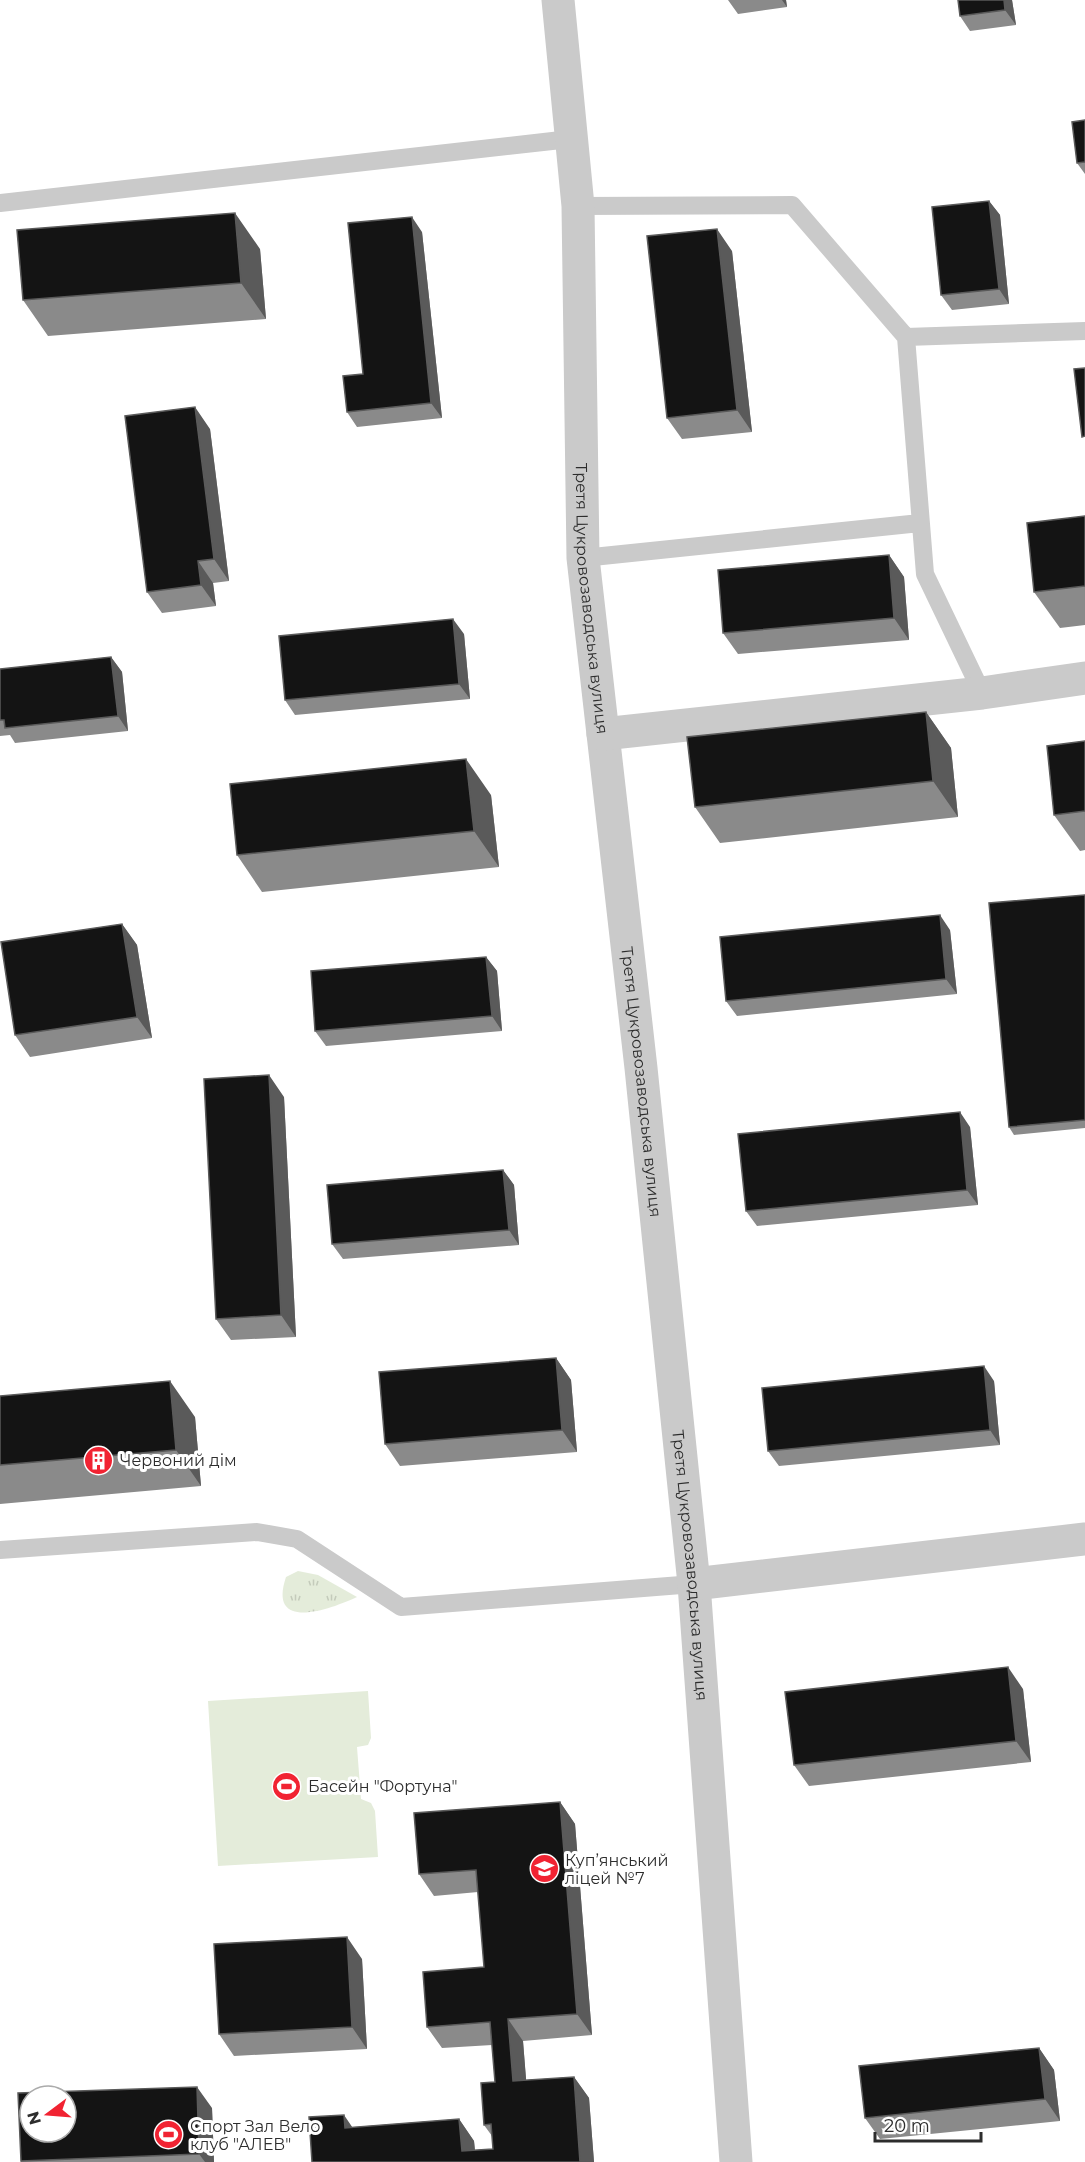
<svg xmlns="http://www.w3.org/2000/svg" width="1085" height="2162" font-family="Montserrat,sans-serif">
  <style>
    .grass { fill: url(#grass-tufts) }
    .green { fill: #e4ecda }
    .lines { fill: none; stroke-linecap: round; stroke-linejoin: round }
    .lane { stroke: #cacaca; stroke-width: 18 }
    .street { stroke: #cacaca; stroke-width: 33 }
    .wall { fill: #8a8a8a }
    .shaded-wall { fill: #5a5a5a }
    .building { fill: #141414; stroke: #5a5a5a; stroke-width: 1.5; fill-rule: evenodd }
    .labels { text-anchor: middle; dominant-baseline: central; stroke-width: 6; stroke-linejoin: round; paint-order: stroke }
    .street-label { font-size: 16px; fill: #2d2d2d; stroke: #fff }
    .poi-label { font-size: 16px; fill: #2d2d2d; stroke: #fff; text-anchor: start }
  </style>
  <defs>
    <pattern id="grass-tufts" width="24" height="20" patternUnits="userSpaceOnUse" patternTransform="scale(1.5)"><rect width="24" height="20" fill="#e4ecda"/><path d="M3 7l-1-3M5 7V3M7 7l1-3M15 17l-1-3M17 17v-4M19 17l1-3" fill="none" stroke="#c4cbbb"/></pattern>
  </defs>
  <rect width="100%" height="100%" fill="#fff"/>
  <path class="grass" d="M298,1571l20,4 39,22c-26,12 -90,36 -71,-20z"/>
  <path class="green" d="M368,1691l3,47 -3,7 -11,2 4,52 10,4 4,8 3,46 -160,9 -10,-165z"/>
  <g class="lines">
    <path class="lane" d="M0,203l570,-64
      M578,206l214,-1 114,132 179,-6
      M906,337l19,237 57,119
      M583,558l337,-35
      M0,1550l257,-18 40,7 104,68 293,-23"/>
    <g class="street">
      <path id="s1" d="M558,0l20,206 5,352 58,510 53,516 42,578"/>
      <path d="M603,734l379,-41 103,-15"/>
      <path d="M694,1584l391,-45"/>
    </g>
  </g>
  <path class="wall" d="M728,0h58l1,7 -49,7z
    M958,0h54l4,25 -46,6 -10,-15z
    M1085,120v54l-8,-11z
    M989,201l11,14 9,89 -57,6 -11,-15z
    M422,232l20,186 -85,9 -10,-15z
    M260,249l6,70 -218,17 -25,-36z
    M732,251l20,181 -70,7 -15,-21z
    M210,429l19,152 -16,2 3,23 -54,7 -15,-21z
    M1085,516v109l-25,3 -26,-36z
    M889,555l15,22 5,63 -171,14 -15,-21z
    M464,634l6,65 -175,16 -10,-15z
    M111,657l11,15 6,59 -113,12 -5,-8 -10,1v-67z
    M926,712l25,36 7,69 -238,26 -25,-36z
    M1085,741v109l-5,1 -26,-36z
    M491,795l8,72 -237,25 -25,-37z
    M1085,895v233l-71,7 -5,-8z
    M122,924l15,21 15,93 -122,19 -15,-22z
    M950,930l7,64 -220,22 -11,-15z
    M486,957l11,14 5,60 -176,15 -11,-15z
    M284,1097l12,240 -65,3 -15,-21z
    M970,1127l8,78 -221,21 -11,-15z
    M503,1170l11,15 5,60 -176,14 -11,-15z
    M556,1358l15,22 6,72 -177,14 -15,-22z
    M994,1381l6,64 -221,21 -11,-15z
    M0,1396l195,21 6,69 -201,18z
    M1023,1689l8,73 -222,24 -15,-21z
    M560,1802l15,22 17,211 -69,6 3,39 48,-3 15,21 5,64h-282l41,-35 106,-8 15,22 1,9 18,-1 -1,-13 -8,-11 11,-43 -3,-37 -50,3 -15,-21 57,-60 -6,-75 -44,4 -15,-22z
    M362,1959l5,90 -133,7 -15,-22z
    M1039,2048l15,22 6,51 -180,18 -15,-21z
    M212,2108l2,54h-193v-1z"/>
  <path class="shaded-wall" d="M782,0h4l1,7z
    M1004,0h8l4,25 -11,-15z
    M989,201l11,14 9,89 -10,-15z
    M235,213l25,36 6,70 -25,-36z
    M412,217l10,15 20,186 -11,-15z
    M717,229l15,22 20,181 -15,-22z
    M195,407l15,22 19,152 -15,-22z
    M889,555l15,22 5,63 -15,-22z
    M198,561l15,22 3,23 -15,-21z
    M453,619l11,15 6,65 -11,-15z
    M111,657l11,15 6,59 -10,-15z
    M926,712l25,36 7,69 -25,-36z
    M466,759l25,36 8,72 -25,-36z
    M940,915l10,15 7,64 -11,-15z
    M122,924l15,21 15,93 -15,-21z
    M486,957l11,14 5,60 -10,-15z
    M269,1075l15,22 12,240 -15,-22z
    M960,1112l10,15 8,78 -11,-15z
    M503,1170l11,15 5,60 -10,-15z
    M556,1358l15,22 6,72 -15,-22z
    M984,1366l10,15 6,64 -10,-15z
    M170,1381l25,36 6,69 -25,-36z
    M1008,1667l15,22 8,73 -15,-21z
    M560,1802l15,22 17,211 -15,-21z
    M347,1937l15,22 5,90 -15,-22z
    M508,2019l15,22 5,62 -15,-22z
    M1039,2048l15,22 6,51 -15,-22z
    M574,2077l15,21 5,64h-14z
    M197,2087l15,21 2,54h-9l-6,-8z
    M344,2115l15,22 -14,-9z
    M459,2119l15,22 2,21 -14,-11z"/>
  <path class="building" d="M958,0h46l1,10 -45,6z
    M1085,120v42l-8,1 -5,-41z
    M989,201l10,88 -58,6 -9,-88z
    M235,213l6,70 -218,17 -6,-70z
    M412,217l19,186 -84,9 -4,-36 20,-2 -15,-151z
    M717,229l20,181 -70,8 -20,-182z
    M1085,368v68l-3,1 -8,-68z
    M195,407l19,152 -16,2 3,24 -54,7 -22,-176z
    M1085,516v70l-51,6 -7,-69z
    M889,555l5,63 -171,15 -5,-63z
    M453,619l6,65 -174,16 -6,-64z
    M111,657l7,59 -113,12 -1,-8h-4v-51z
    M926,712l7,69 -238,26 -8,-70z
    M1085,741v70l-31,4 -7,-69z
    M466,759l8,72 -237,24 -7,-71z
    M1085,895v225l-76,7 -20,-224z
    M940,915l6,64 -220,22 -6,-64z
    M122,924l15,93 -122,18 -14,-93z
    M486,957l6,59 -177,15 -4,-60z
    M269,1075l12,240 -65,4 -12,-240z
    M960,1112l7,78 -221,21 -8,-77z
    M503,1170l6,60 -177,14 -5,-59z
    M556,1358l6,72 -177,14 -6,-72z
    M984,1366l6,64 -222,21 -6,-63z
    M170,1381l6,69 -176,15v-69z
    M1008,1667l8,74 -222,24 -9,-73z
    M560,1802l17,212 -69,5 5,62 61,-4 6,85h-268l-3,-45 35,-2 1,13 114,-9 3,32 31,-2 -2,-25 -7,1 -3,-42 14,-1 -5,-60 -63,5 -4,-55 61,-5 -8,-97 -57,4 -5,-61z
    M347,1937l5,90 -133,7 -5,-90z
    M1039,2048l6,51 -180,19 -6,-52z
    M197,2087l2,67 -178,7 -3,-68zM30,2096h36v36h-36z"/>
  <defs>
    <symbol id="building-disc" viewBox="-11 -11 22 22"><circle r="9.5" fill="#f12332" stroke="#fff"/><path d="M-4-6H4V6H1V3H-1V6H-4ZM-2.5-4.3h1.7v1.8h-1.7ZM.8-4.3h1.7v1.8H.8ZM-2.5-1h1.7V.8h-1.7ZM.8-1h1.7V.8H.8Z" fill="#fff"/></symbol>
    <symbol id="stadium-disc" viewBox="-11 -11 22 22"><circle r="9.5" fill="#f12332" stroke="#fff"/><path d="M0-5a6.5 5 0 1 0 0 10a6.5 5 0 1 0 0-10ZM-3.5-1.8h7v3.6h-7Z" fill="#fff"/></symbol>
    <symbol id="school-disc" viewBox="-11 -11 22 22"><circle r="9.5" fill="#f12332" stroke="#fff"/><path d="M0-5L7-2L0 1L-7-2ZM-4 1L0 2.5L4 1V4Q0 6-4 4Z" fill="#fff"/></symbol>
  </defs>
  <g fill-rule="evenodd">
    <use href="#building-disc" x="82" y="1444" width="33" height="33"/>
    <use href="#stadium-disc" x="270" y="1770" width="33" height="33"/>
    <use href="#school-disc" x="528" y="1852" width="33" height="33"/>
    <use href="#stadium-disc" x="152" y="2118" width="33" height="33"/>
  </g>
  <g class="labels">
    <g class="street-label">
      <text stroke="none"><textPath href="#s1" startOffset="600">Третя Цукровозаводська вулиця</textPath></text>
      <text stroke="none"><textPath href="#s1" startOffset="1086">Третя Цукровозаводська вулиця</textPath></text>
      <text stroke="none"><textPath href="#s1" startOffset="1572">Третя Цукровозаводська вулиця</textPath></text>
    </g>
    <g class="poi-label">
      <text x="120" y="1460">Червоний дім</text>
      <text x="308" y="1786">Басейн "Фортуна"</text>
      <text x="565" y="1860">Купʼянський<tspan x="565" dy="18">ліцей №7</tspan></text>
      <text x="190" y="2126">Спорт Зал Вело<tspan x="190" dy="18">клуб "АЛЕВ"</tspan></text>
    </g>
  </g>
  <g transform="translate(48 2114) rotate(254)"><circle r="28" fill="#ffffff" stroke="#ababab" stroke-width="1.5"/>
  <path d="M0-4.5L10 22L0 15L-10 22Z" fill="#f12332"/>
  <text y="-9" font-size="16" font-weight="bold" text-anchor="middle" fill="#2d2d2d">N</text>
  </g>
  <path d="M875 2132v9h106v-9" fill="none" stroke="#2d2d2d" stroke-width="3"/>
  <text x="884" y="2132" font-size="18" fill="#2d2d2d" stroke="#ffffff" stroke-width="4.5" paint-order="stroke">20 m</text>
</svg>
